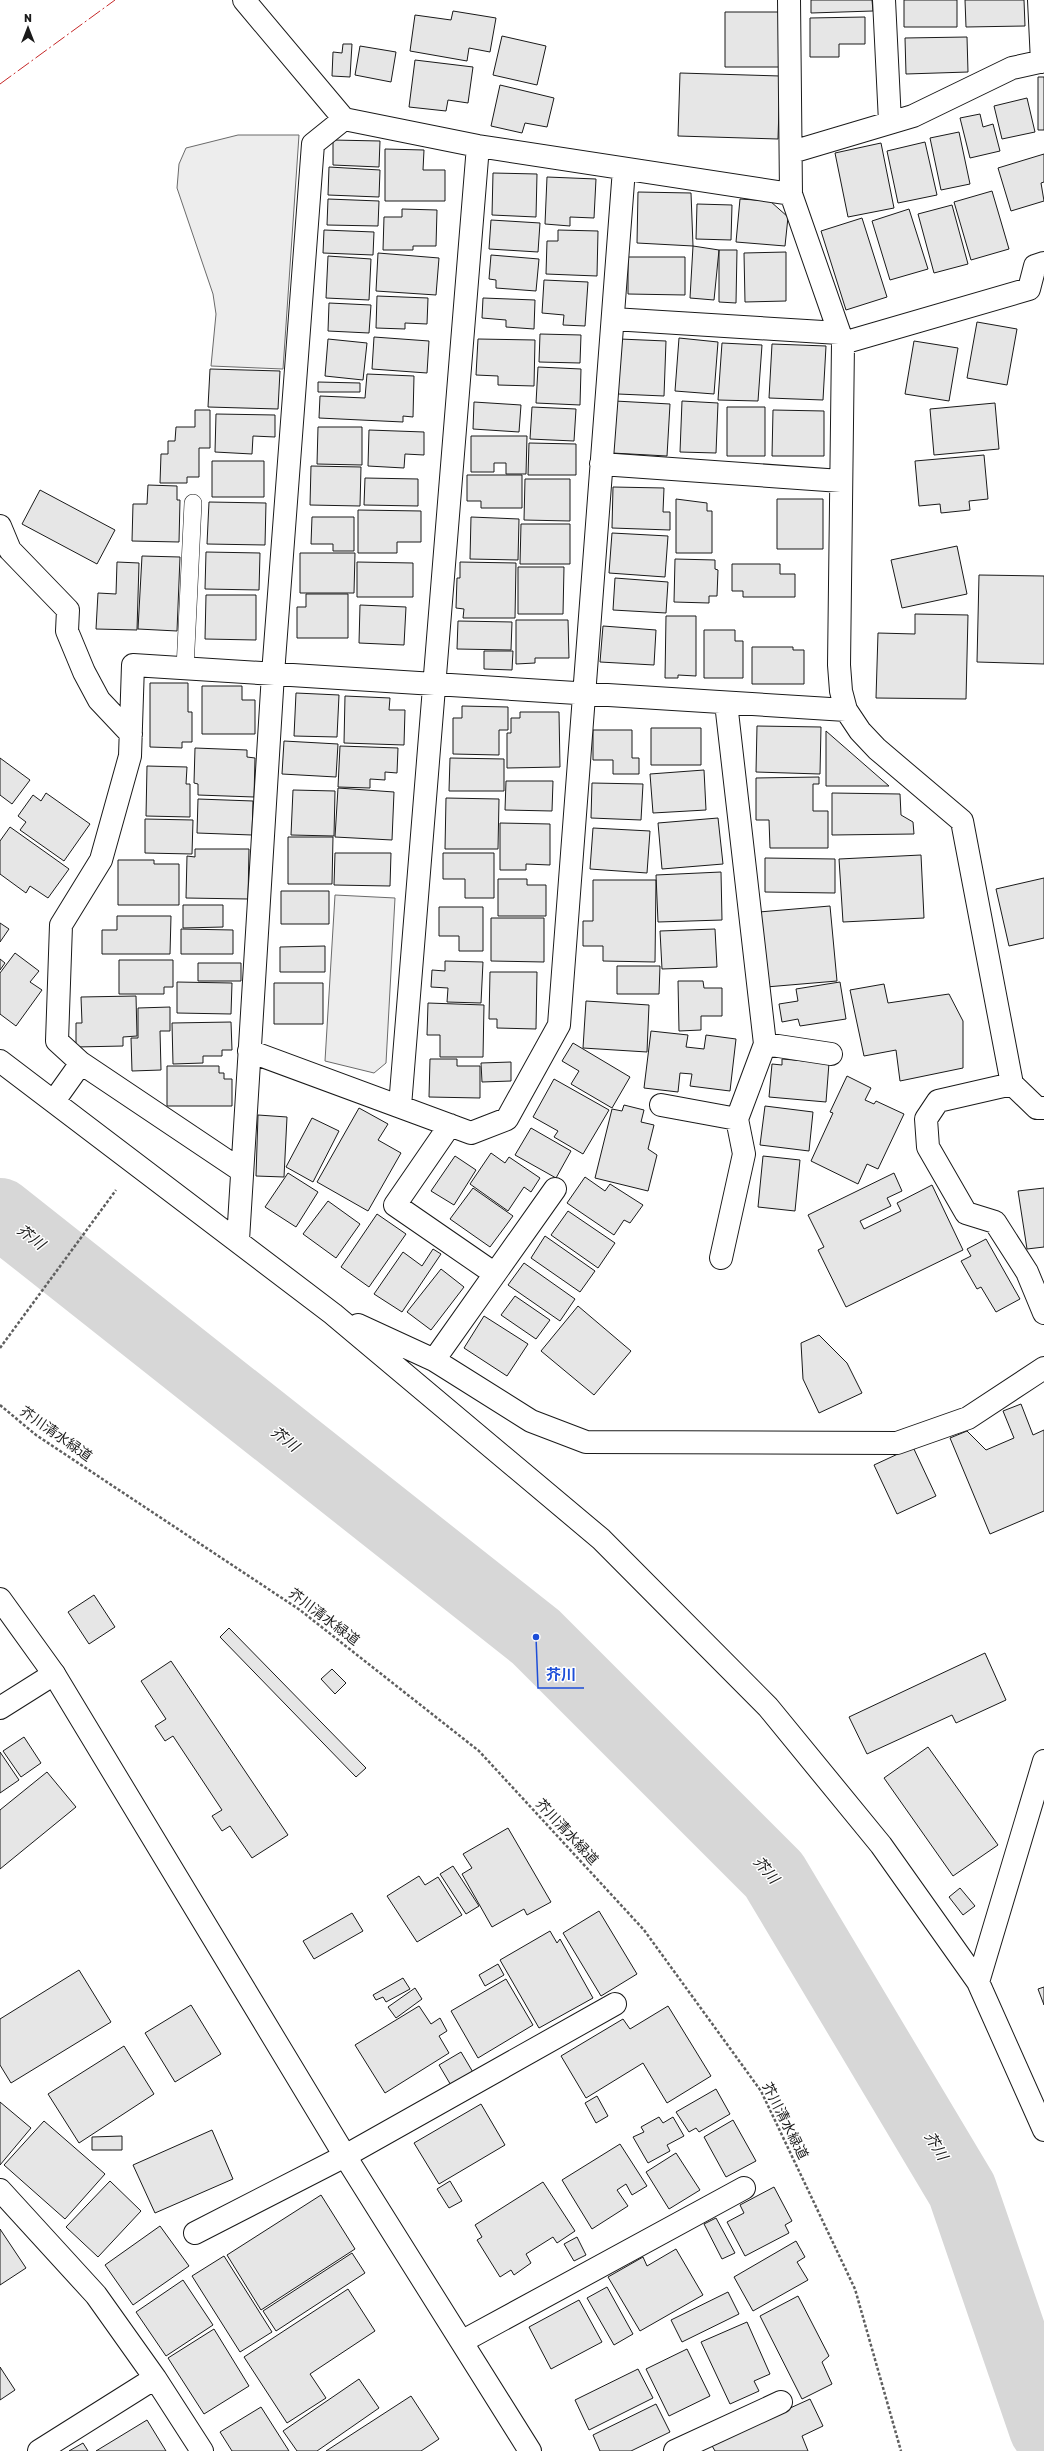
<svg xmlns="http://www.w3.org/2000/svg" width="1044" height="2451" font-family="Rubik,'Noto Sans JP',sans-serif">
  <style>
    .built { fill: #ededed; stroke: #6a6a6a }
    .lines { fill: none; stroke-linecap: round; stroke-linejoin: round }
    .river { stroke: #d7d7d7; stroke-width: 70 }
    .building { fill: #e6e6e6; stroke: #1a1a1a }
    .lane-casing { stroke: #1a1a1a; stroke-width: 18 }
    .street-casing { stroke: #1a1a1a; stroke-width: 24 }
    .secondary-casing { stroke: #1a1a1a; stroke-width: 24 }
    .path { stroke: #5f5f5f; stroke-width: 2.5; stroke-dasharray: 3 2; stroke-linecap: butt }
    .lane { stroke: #fff; stroke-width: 17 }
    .street { stroke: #fff; stroke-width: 22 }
    .secondary { stroke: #fff; stroke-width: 22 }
    .power { stroke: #c62828; stroke-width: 1; stroke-dasharray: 14 3 2 3; stroke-linecap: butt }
    .labels { text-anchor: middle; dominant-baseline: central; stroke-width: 3; stroke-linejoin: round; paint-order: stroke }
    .street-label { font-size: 14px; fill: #1a1a1a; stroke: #fff }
    .water-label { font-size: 15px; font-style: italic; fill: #1a1a1a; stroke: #fff }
    .leader { fill: none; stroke: #1d4ed8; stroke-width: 1.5 }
    .callout-dot { fill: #1d4ed8; stroke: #fff; stroke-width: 1.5 }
    .callout-label { font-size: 15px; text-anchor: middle; font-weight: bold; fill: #1d4ed8; stroke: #fff; stroke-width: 3; stroke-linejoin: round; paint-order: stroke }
  </style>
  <rect width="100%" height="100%" fill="#fff"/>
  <path class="built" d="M238,135h61l-16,234 -72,-3 5,-52 -3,-20 -36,-106 2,-24 7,-16z
    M335,895l60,3 -9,165 -12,10 -49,-12z"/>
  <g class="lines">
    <path class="river" d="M0,1213l536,424 238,238 188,315 82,239"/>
  </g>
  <path class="building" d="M811,0h61l1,11 -62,2z
    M904,0h53v27h-53z
    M965,0h59l1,26 -59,1z
    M453,11l43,7 -6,34 -21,-4 -2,13 -57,-10 5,-36 36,5z
    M725,12h54v55h-54z
    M865,17v27h-26v13h-29v-39z
    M502,36l44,10 -9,39 -44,-10z
    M967,37l1,35 -62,2 -1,-36z
    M343,44h9l-2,33 -18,-1 1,-24 9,1z
    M360,46l36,6 -5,30 -36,-7z
    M415,60l58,7 -5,36 -20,-3 -2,11 -37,-4z
    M680,73l100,3 -2,63 -100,-3z
    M1038,77h6v53h-6z
    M500,85l54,13 -7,29 -22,-4 -3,10 -31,-7z
    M1027,98l8,34 -33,7 -8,-33z
    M980,114l3,13 10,-3 7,27 -30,7 -10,-40z
    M959,132l11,52 -29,6 -11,-52z
    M333,140l47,1 -1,26 -46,-2z
    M925,142l12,53 -39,8 -11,-52z
    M881,143l13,65 -46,9 -13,-64z
    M385,149l39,1 -1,20h22v31h-60z
    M1044,154v28l-3,1 3,18 -33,10 -13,-43z
    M329,167l51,3 -1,27 -51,-2z
    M493,173l44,1 -1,43 -44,-2z
    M547,177l49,2 -2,39 -24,-1v9l-25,-2z
    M992,191l17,58 -38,11 -17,-58z
    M638,192l53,1 2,53 -56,-3z
    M328,199l51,2 -1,25 -51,-1z
    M740,199l30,2 18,16 -3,29 -49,-4z
    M697,204l35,1 -1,35 -35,-1z
    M952,205l16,59 -34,9 -16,-59z
    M402,209l35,1 -1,36h-23v4h-30l1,-33h18z
    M909,209l19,60 -38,11 -18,-59z
    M862,218l25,79 -41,13 -25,-79z
    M491,220l49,3 -2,29 -49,-3z
    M324,230l50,2 -1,23 -50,-2z
    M558,230l40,1 -1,45 -51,-2 1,-33h11z
    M693,246l26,4 -5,50 -24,-2z
    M719,250h18l-1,53 -17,-1z
    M786,252v49l-41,1 -1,-49z
    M378,253l61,5 -3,37 -60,-4z
    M491,255l48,4 -3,32 -40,-3v-8l-7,-1z
    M328,256l43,3 -2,41 -43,-2z
    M628,257h57v38l-57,-1z
    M544,280l44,2 -3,44 -22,-1 1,-10 -22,-2z
    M377,296l51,2 -1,26 -22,-1v6l-29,-1z
    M483,298l52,2 -1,29 -28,-2v-7l-24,-2z
    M329,303l42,2 -2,28 -41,-2z
    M977,322l40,7 -10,56 -40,-7z
    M540,334l41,1 -1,28 -41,-1z
    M374,337l55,4 -2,32 -55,-4z
    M679,338l39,4 -4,52 -39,-3z
    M328,339l39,4 -4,37 -38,-4z
    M478,339l57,1 -1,46 -36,-1v-9l-22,-1z
    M620,339l46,2 -2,55 -46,-2z
    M914,341l44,7 -9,53 -44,-7z
    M722,343l40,2 -4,56 -40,-1z
    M772,344l54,2 -3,54 -54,-2z
    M538,367l43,2 -1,36 -44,-2z
    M210,369l70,2 -2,38 -70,-2z
    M367,374l47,2 -1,41 -10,-1v6l-84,-4 1,-22 45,2z
    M318,382l42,1v9h-42z
    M615,401l55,3 -3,52 -55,-3z
    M682,401l36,2 -2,50 -36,-1z
    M474,402l47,3 -2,27 -46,-3z
    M995,403l4,46 -65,6 -4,-46z
    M532,407l44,2 -2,32 -44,-2z
    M727,407h38v49h-38z
    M195,410h15v38h-11v29h-12v6h-27l1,-29h7v-13h7l1,-14h19z
    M773,410l51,1v45h-52z
    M216,414l59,1v22l-22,-1 -1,18 -37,-2z
    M318,427h44v38l-45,-1z
    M369,430l55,2v23l-19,-1 -1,14 -36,-2z
    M471,436h56l-1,38h-20v-11h-12v9h-23z
    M529,443l47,1v31h-48z
    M984,455l4,44 -19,2 1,9 -29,3 -1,-9 -21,2 -4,-45z
    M212,461h52v36h-52z
    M311,466l50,1 -1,39 -50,-1z
    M467,475h55v33h-41v-7h-14z
    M365,478l53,1v27l-54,-1z
    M525,479h45v42l-46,-1z
    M148,485l29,1v14h3l-1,42 -47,-1 1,-37h14z
    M613,487l51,1 -1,24h7v18l-58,-2z
    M40,490l75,40 -18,34 -75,-40z
    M676,499l31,4v8h5v42h-36z
    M777,499h46v50h-46z
    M209,502l57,1 -1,42 -58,-1z
    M358,510l63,1v31h-24v11h-39z
    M312,517h42v34h-21v-7h-22z
    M471,517l48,2 -1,41 -48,-1z
    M521,524h49v40h-50z
    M612,533l56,3 -3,41 -56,-4z
    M957,546l10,48 -65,14 -11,-48z
    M206,552l54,1 -1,37 -54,-1z
    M300,553h55l-1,40h-54z
    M142,556l38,1 -3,74 -39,-2z
    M675,559l40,1v9l3,1 -1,26h-8v7l-35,-1z
    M117,562l22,1 -2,67 -41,-1 2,-36 18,1z
    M357,562l56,1v34h-56z
    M460,562l56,1 -1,55h-52l1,-9 -8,-1 1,-30h3z
    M732,564h48v10h15v23h-52v-6h-11z
    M518,567h46l-1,47h-45z
    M979,575l65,1v88l-67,-2z
    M615,578l53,4 -2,31 -53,-3z
    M306,594h42v44h-51v-31h9z
    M206,595h50v45l-51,-1z
    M360,605l46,2 -2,38 -45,-2z
    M915,614l53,1 -2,84 -90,-1 2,-65 37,1z
    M666,616h30v60l-18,-1v3h-13z
    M516,620h52l1,38h-34v5l-19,1z
    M458,621l54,1 -1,28 -54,-1z
    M603,626l53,4 -2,35 -54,-3z
    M704,630h31v11h8v37h-39z
    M752,647h41v3h11v34h-52z
    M484,651h29l-1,19 -28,-1z
    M150,683h38v29h4v30h-10v6l-32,-1z
    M202,686h40v14h13v34h-53z
    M296,693l43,2 -2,42 -43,-1z
    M345,696l45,2 -1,12h16l-1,35 -60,-2z
    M462,706l46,1v23h-9v25l-46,-1v-36h9z
    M520,712h39l1,55 -53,1v-35h4v-15h9z
    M757,726l64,1 -1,47 -64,-2z
    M651,728h50v37h-50z
    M593,730h39v28h7v16h-26v-14h-20z
    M826,731l63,55h-63z
    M284,741l54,3 -2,33 -54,-3z
    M340,746l58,2 -1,25 -12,-1v8l-15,-1v9l-32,-1z
    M195,748l52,2v7l8,1 -1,39 -56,-2v-11l-4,-1z
    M0,758l30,22 -18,24 -12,-9z
    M450,758l54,1v32h-55z
    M147,766l40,1 -1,17h4v33l-44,-1z
    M704,770l2,40 -53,3 -3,-39z
    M819,777v7h-6v27h15v37h-58l-1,-28h-13v-42z
    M506,781h47l-1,30 -47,-1z
    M592,783l51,1 -2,36 -50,-2z
    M338,788l56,4 -2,48 -57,-3z
    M293,790l42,1 -1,45 -43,-1z
    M46,793l44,31 -26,37 -44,-31 6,-8 -8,-6 15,-21 8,6z
    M832,793l68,1 1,21 12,7 1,12 -82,1z
    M446,798l53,1 -1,50h-53z
    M198,799l55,2 -1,34 -55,-2z
    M718,818l5,46 -61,5 -4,-46z
    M145,819l48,1 -1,34 -47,-1z
    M500,823l50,1v41l-24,-1v6h-26z
    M10,827l59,42 -21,29 -18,-12 -4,7 -26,-19v-33z
    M593,828l57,3 -3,42 -57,-4z
    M288,837h45l-1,47h-44z
    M195,849h54l-1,50 -62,-1 1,-42 8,1z
    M335,853h56l-1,33 -56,-1z
    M443,853h51v45h-29v-19h-22z
    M921,855l3,63 -81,4 -4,-63z
    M765,858l70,1v34l-70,-1z
    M118,860h36v4h25v41h-61z
    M721,872l1,48 -64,2 -2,-47z
    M1044,878v60l-35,8 -13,-57z
    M498,879h29v6h19v31h-48z
    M593,880h63l-1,82 -52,-1v-15h-20v-25h10z
    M281,891h48v33h-48z
    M183,905h40v22l-40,1z
    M830,906l7,75 -71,6 -7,-75z
    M439,907h44v44h-24v-15h-20z
    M117,916h54l-1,38h-68v-24h15z
    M491,918h53v44l-53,-1z
    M0,923l9,6 -9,13z
    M181,929l52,1v24h-52z
    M715,929l2,38 -55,2 -2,-38z
    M325,946v26h-45v-25z
    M15,953l24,18 -9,11 12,8 -26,36 -16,-12v-41z
    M0,959l5,4 -5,7z
    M119,960h54v27h-9v7h-45z
    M445,961l38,1 -2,41 -34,-1 1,-14 -17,-1 1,-17 13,1z
    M198,963h43v18h-43z
    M617,966h43l-1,28h-42z
    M490,972h47l-1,57 -39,-1v-9h-8z
    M678,981h25l1,7h18v28h-21v14l-22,1z
    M177,982l55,1 -1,31 -54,-1z
    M840,982l6,37 -46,7 -2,-7 -16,3 -3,-18 19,-3 -2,-12z
    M274,983h49v41h-49z
    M884,984l4,19 61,-9 14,27v47l-63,13 -4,-31 -32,6 -14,-66z
    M136,996l1,40 -14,1v9l-47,1v-24h6l-1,-26z
    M586,1001l63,4 -2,47 -64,-4z
    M428,1003l56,2 -1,52h-43v-22h-13z
    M170,1007v24h-10l1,39 -29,1 -1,-33h7v-30z
    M231,1022l1,28h-10v6h-19v7l-30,1 -1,-41z
    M651,1031l37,4 -2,12 18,2 2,-14 30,4 -6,52 -40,-5 2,-12 -12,-1 -2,19 -34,-4z
    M573,1043l57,34 -18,31 -41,-24 8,-13 -17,-10z
    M430,1059h27v7h23v32l-51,-1z
    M782,1059l47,4 -3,39 -57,-5 3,-33 10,1z
    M511,1062v19l-29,1 -1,-19z
    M167,1066h52v7h5v6h8v27h-65z
    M847,1076l24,12 -6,12 9,4 2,-3 28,13 -26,55 -11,-5 -9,20 -47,-23 22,-48 -3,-1z
    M554,1079l55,31 -26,44 -29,-17 4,-6 -25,-14z
    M624,1105l20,5 -3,12 13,3 -6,24 9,6 -9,36 -53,-13 17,-69 10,2z
    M765,1106l48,6 -4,39 -49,-6z
    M359,1108l29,16 -10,16 23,13 -33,58 -51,-29z
    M258,1115l29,2 -3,60 -28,-1z
    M312,1118l27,13 -26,51 -27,-15z
    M531,1128l40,23 -15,27 -41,-23z
    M491,1153l14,10 4,-6 31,21 -9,14 -7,-5 -16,24 -38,-27z
    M455,1156l21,14 -22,35 -23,-14z
    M763,1156l37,4 -5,51 -37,-4z
    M288,1173l30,19 -22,35 -31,-20z
    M894,1173l8,18 -15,7 4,8 -31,15 4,8 37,-18 -4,-8 35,-18 31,65 -117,57 -28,-57 6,-3 -16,-32z
    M585,1177l20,14 5,-7 33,21 -13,18 -6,-3 -10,15 -47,-32z
    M473,1188l40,28 -23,31 -40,-28z
    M1044,1188v59l-17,2 -9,-58z
    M328,1201l32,23 -24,34 -33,-24z
    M568,1211l47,32 -17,25 -47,-33z
    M377,1214l29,20 -37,53 -28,-20z
    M545,1236l50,35 -15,21 -49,-34z
    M986,1239l34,60 -24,13 -15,-25 -4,2 -16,-28 10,-5 -4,-7z
    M433,1249l8,5 -39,58 -28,-18 29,-42 19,14z
    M524,1263l51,36 -15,22 -52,-36z
    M441,1269l23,18 -33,43 -24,-18z
    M515,1296l35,24 -14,19 -35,-24z
    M578,1306l53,45 -37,44 -53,-44z
    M484,1316l44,28 -21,32 -43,-28z
    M819,1335l28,28 15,30 -43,20 -16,-34 -2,-36z
    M1021,1404l12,31 11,-5v81l-54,23 -40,-96 17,-7 19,19 28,-12 -11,-27z
    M913,1447l23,49 -39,18 -23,-49z
    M94,1595l21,32 -26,17 -21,-32z
    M229,1628l137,140 -10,9 -136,-140z
    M985,1653l21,47 -50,23 -4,-8 -85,39 -18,-37z
    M171,1661l117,174 -36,23 -22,-32 -8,5 -10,-15 10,-6 -49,-74 -8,5 -10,-15 11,-7 -25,-38z
    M332,1669l14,14 -11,11 -14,-15z
    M24,1737l17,26 -20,14 -18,-26z
    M928,1747l70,98 -45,31 -69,-98z
    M0,1752l19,28 -19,13z
    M47,1772l29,35 -76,62v-59z
    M508,1828l43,74 -24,13 -3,-6 -32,18 -30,-53 10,-6 -9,-14z
    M453,1866l26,40 -13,8 -26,-40z
    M419,1876l6,9 13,-8 24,38 -45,27 -30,-46z
    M960,1888l15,18 -12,9 -14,-18z
    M599,1911l38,63 -36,22 -38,-63z
    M352,1913l11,18 -49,28 -11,-18z
    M550,1931l7,12 3,-4 33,59 -54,30 -39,-68z
    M498,1964l6,11 -19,11 -6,-11z
    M79,1970l32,52 -100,61 -11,-18v-46z
    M403,1978l7,11 -24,13 -3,-5 -7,3 -3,-5z
    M506,1979l27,46 -55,33 -27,-47z
    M1044,1987v18l-6,-16z
    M415,1988l7,11 -26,19 -8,-11z
    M191,2005l30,49 -46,28 -30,-49z
    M419,2006l12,18 9,-6 7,13 -8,5 10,17 -64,40 -30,-48z
    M668,2006l43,70 -44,27 -24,-40 -57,35 -25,-42 62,-37 7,10z
    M124,2046l30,48 -75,49 -31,-49z
    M461,2052l13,22 -22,13 -13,-22z
    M716,2089l14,25 -31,18 -3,-4 -7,4 -13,-20z
    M597,2096l11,20 -12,7 -11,-20z
    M0,2102l31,26 -31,37z
    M481,2104l24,41 -66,39 -25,-41z
    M659,2117l4,6 10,-6 11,19 -17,9 3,6 -22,12 -15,-26 11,-5 -3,-5z
    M733,2120l23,41 -30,16 -22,-40z
    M44,2121l61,53 -40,45 -61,-54z
    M212,2130l21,49 -78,34 -22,-48z
    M122,2136v14h-30v-13z
    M620,2144l27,42 -15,9 -6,-11 -9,6 11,16 -36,23 -30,-49z
    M676,2153l24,37 -31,19 -23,-37z
    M110,2181l31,30 -43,46 -32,-30z
    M450,2181l12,20 -13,7 -12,-19z
    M543,2182l32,49 -18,12 -4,-6 -27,17 5,9 -17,12 -3,-5 -11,7 -23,-37 5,-3 -7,-12z
    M774,2187l18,34 -7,4 4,8 -44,23 -18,-34 17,-9 -4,-8z
    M321,2195l34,54 -94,61 -34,-55z
    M716,2218l19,35 -13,6 -18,-35z
    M160,2226l29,40 -56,39 -28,-40z
    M0,2229l26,39 -26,17z
    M577,2237l9,18 -12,6 -10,-17z
    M796,2241l9,16 -8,5 11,18 -55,31 -19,-34z
    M676,2249l27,46 -63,36 -32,-54 35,-20 4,9z
    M352,2253l13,20 -89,58 -13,-20z
    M224,2256l48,76 -32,20 -48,-76z
    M183,2280l30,45 -47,31 -30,-44z
    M607,2287l26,47 -19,11 -27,-47z
    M348,2289l27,42 -65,43 16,24 -39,25 -43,-66z
    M728,2292l11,22 -57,28 -11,-22z
    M798,2296l31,60 -7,6 10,22 -30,15 -42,-83z
    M579,2300l23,42 -51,27 -22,-42z
    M747,2322l23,52 -16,7 5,10 -29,13 -29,-62z
    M214,2329l35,57 -45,28 -36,-56z
    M687,2349l23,47 -41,20 -23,-47z
    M0,2367l15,23 -15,10z
    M638,2369l15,29 -64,32 -14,-30z
    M359,2379l20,29 -62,43h-20l-14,-20z
    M411,2396l28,43 -18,12h-95z
    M810,2399l13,27 -21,10 6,15h-93l-4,-7z
    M656,2404l14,28 -39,19h-31l-7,-16z
    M261,2407l28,44h-57l-12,-19z
    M147,2420l19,31h-70z
    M83,2443l5,8h-19z"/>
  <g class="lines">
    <defs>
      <path id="lane" d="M185,669l8,-166"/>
      <path id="street" d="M244,0l100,119 134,27 313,48
        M789,0l2,194 52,149 -4,322 2,26 5,19 14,21 17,18 85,72 50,263 25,24h7
        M884,0l6,122
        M1039,0l3,62
        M792,152l121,-36 99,-48 32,-7
        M613,319l226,14
        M843,343l186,-54 6,-23 9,-3
        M601,464l240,17
        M0,526l10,24 58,60 -1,21 17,41 15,28 32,34
        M765,1044l66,10
        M249,1051l222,82 36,-14 52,-94 65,-856
        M0,1061l333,253 268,225 167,168 113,138 97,137 66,148
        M81,1063l161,108
        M1012,1084l-74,17 -12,18 2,28 38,66 29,9 32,50 17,41
        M54,1101l27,-38 -24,-22 4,-116 40,-65 29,-104 3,-91 713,45
        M661,1105l76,14
        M400,1106l78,-960
        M450,1125l-55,80 100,69
        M238,1240l35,-566 40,-530 31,-25
        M721,1258l23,-104 -7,-35 28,-75 -39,-341
        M358,1325l76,35 97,61 55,21 311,1 71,-25 76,-50
        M434,1360l121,-171
        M0,1708l54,-34
        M978,1982l66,-221
        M0,2190l96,105 59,83 47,73
        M195,2233l150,-77 270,-152
        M463,2341l281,-153
        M39,2451l116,-73
        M675,2451l106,-49"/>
      <path id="secondary" d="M0,1599l54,75 291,482 185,295"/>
    </defs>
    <use href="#lane" class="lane-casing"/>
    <use href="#street" class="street-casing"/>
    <use href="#secondary" class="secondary-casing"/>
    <path class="path" d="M0,1348l116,-158
      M0,1405l36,30 264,175 179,141 165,179 117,161 94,198 46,162"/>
    <use href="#lane" class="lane"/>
    <use href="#street" class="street"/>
    <use href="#secondary" class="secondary"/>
    <path class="power" d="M0,84l115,-84"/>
  </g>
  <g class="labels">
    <g class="street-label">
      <text transform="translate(56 1434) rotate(35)">芥川清水緑道</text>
      <text transform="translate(324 1617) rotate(37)">芥川清水緑道</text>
      <text transform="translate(567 1832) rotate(47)">芥川清水緑道</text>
      <text transform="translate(785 2121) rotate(63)">芥川清水緑道</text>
    </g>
    <g class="water-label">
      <text transform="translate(31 1237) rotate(38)">芥川</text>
      <text transform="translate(285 1439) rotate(38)">芥川</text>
      <text transform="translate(766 1870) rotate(49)">芥川</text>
      <text transform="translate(936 2146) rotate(59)">芥川</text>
    </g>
  </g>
  <path class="leader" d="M536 1637L538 1688H584"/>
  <circle class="callout-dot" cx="536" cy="1637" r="4"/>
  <g class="callout-label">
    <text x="561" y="1680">芥川</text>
  </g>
  <g transform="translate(28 28)" stroke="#ffffff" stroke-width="3" paint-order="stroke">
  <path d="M0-3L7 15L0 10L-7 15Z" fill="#1a1a1a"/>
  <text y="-6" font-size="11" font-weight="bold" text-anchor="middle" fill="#1a1a1a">N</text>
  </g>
</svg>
